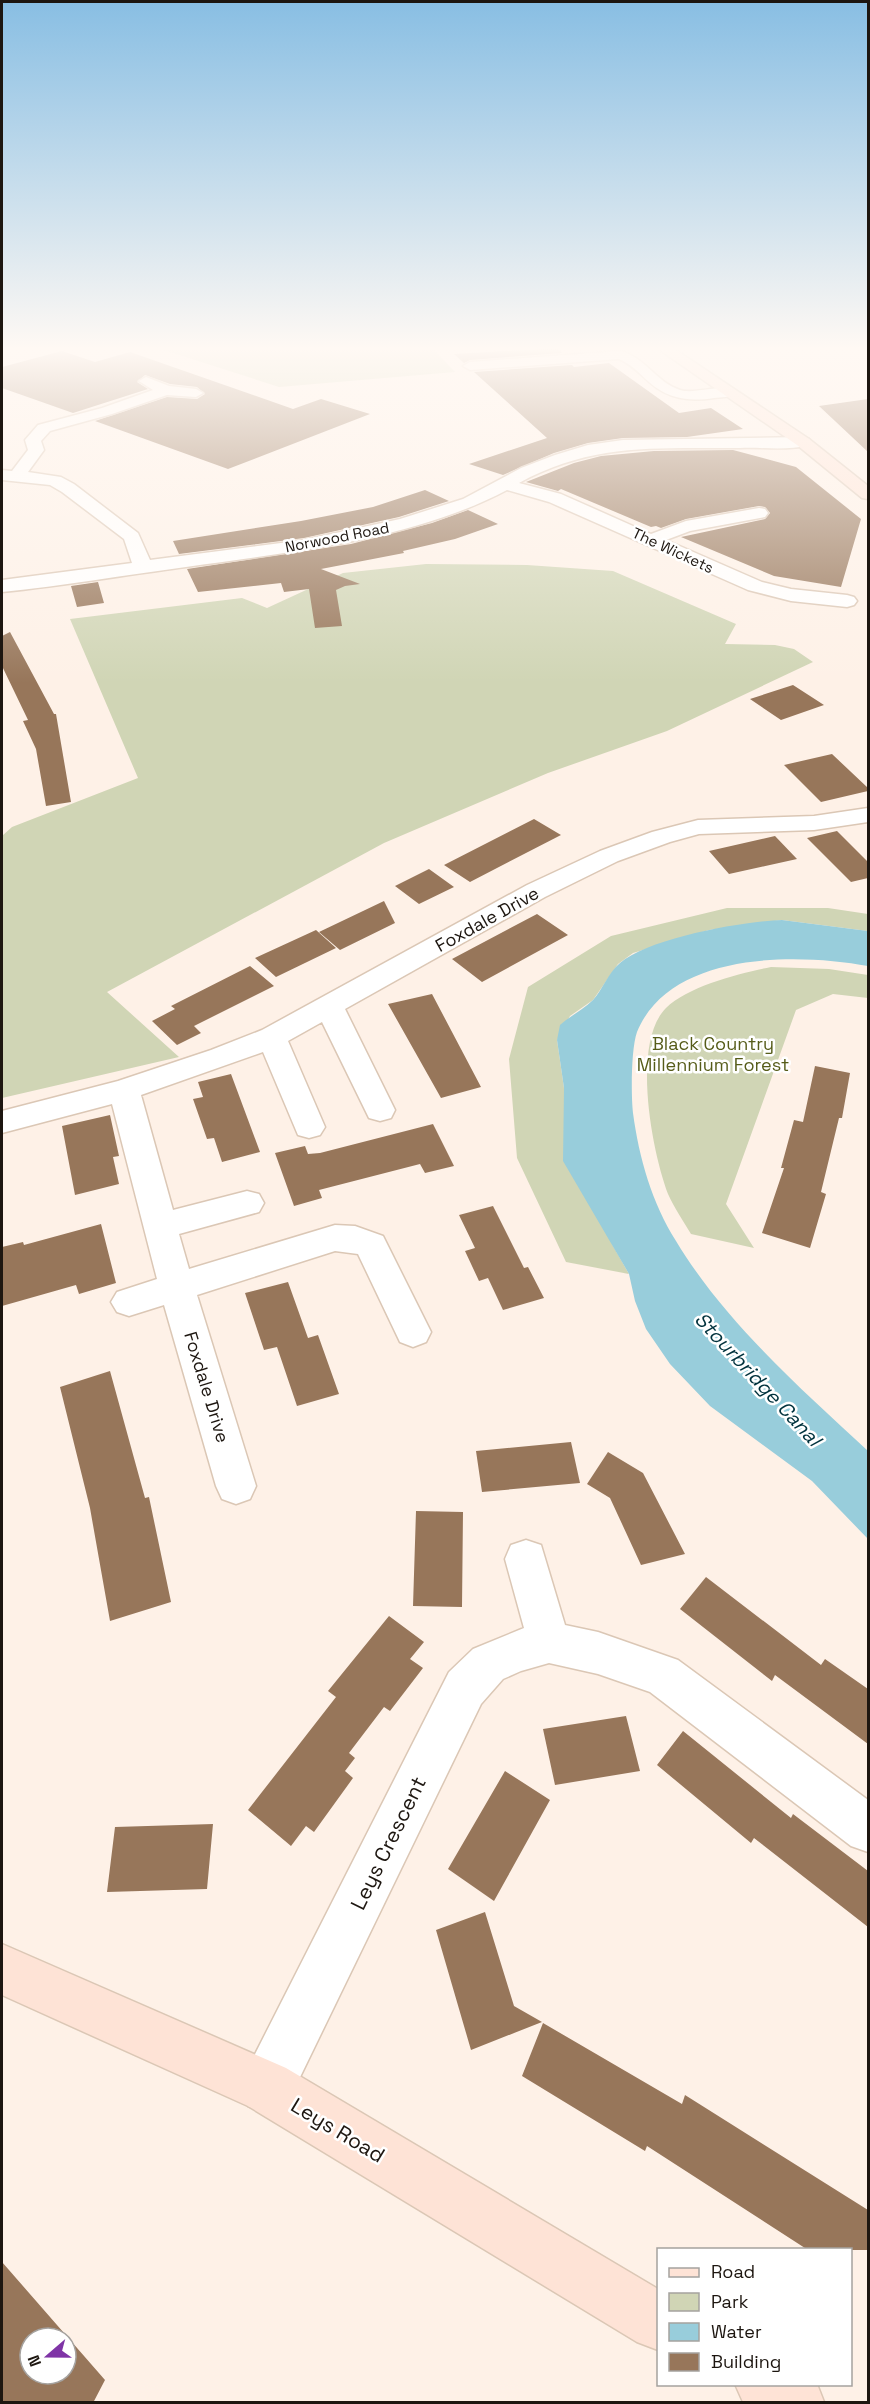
<svg xmlns="http://www.w3.org/2000/svg" width="870" height="2404" font-family="'Space Grotesk',sans-serif">
  <style>
    .green { fill: #d0d5b5 }
    .water { fill: #98cddb }
    .building { fill: #97765a; fill-rule: evenodd }
    .lines { fill: none; stroke-linecap: round; stroke-linejoin: round }
    .street-casing { stroke: #dbc7b5; stroke-width: 3 }
    .secondary-casing { stroke: #dbc7b5; stroke-width: 3 }
    .street { fill: #fff; fill-rule: evenodd }
    .secondary { fill: #fee3d6; fill-rule: evenodd }
    .rail-casing { stroke: #6e655d; stroke-width: 3 }
    .rail { stroke: #fff; stroke-width: 2; stroke-dasharray: 6; stroke-linecap: butt }
    .labels { text-anchor: middle; dominant-baseline: central; stroke-width: 5; stroke-linejoin: round; paint-order: stroke }
    .far-street-label { font-size: 15px; fill: #1d1610; stroke: #fff }
    .street-label { font-size: 18px; fill: #1d1610; stroke: #fff }
    .park-label { font-size: 18px; fill: #565c19; stroke: #fff }
    .water-label { font-size: 20px; font-style: italic; fill: #00323d; stroke: #fff }
    .near-street-label { font-size: 21px; fill: #1d1610; stroke: #fff }
  </style>
  <rect width="100%" height="100%" fill="#fef1e7"/>
  <path class="green" d="M145,346h285l25,26 -176,15 -109,-35z
    M426,564l101,1 86,6 123,53 -11,20 50,1 19,4 19,13 -146,69 -119,42 -164,70 -277,149 72,65 -177,41v-262l10,-9 126,-49 -68,-159 172,-21 25,10 76,-35z
    M727,908h101l40,6v17l-86,-11 -73,10 -76,23 -15,11 -25,36 -23,16 -13,24 7,48 1,35 48,123 16,28 -63,-12 -49,-104 -8,-99 19,-72 83,-51z
    M771,967l58,2 39,6v23l-35,-4 -37,16 -70,194 28,44 -63,-14c-8,-13 -17,-27 -23,-40 -16,-42 -37,-151 -2,-186 22,-22 75,-35 105,-41z"/>
  <path class="water" d="M782,920l86,11v35c-71,-13 -198,-15 -231,66 -6,17 -6,63 -4,81 6,45 19,90 43,128 49,81 124,147 192,210v88l-56,-58 -102,-75 -40,-42 -24,-35 -11,-28 -6,-27 -66,-113 1,-73 -7,-48 3,-15c10,-9 23,-15 33,-25 10,-11 15,-27 27,-37 29,-25 124,-42 162,-43z"/>
  <path class="building" d="M558,348l4,5 -92,7 -6,3 -10,-9z
    M62,351l33,11 35,-10 163,57 28,-10 49,15 -142,55 -133,-48 72,-24 30,2 8,-5 -8,-7 -27,-3 -25,-9 -8,7 11,7 -75,24 -71,-25v-21z
    M609,363l70,50 32,-5 32,21 -56,8 -64,1 -35,5 -34,10 -51,22 -34,-11 78,-26 -73,-66 98,-7 2,2z
    M868,399v53l-49,-46z
    M733,450l63,17 65,52 -20,68 -67,-11 -93,-39 84,-18 5,-6 -5,-6 -6,-1 -73,13 -25,9 -5,-2 -5,1 -90,-38 -3,2 -32,-9 48,-19 27,-7 53,-5z
    M425,490l24,11 -50,16 -95,21 -125,16 -6,-13 128,-20 72,-14z
    M468,510l30,14 -43,15 -52,12 1,2 -83,16 39,15 -15,2 -9,4 6,36 -27,2 -6,-39 -25,3 -3,-9 -83,9 -11,-23 164,-25 81,-21z
    M98,582l6,21 -27,4 -6,-21z
    M10,632l44,82h2l15,88 -25,4 -10,-57 -13,-28 5,-1 -26,-54v-30z
    M793,685l31,20 -43,15 -31,-21z
    M832,754l36,34v3l-47,11 -37,-37z
    M534,819l27,16 -91,47 -26,-17z
    M837,831l31,31v16l-17,4 -44,-44z
    M775,836l22,23 -68,15 -20,-23z
    M429,869l25,18 -35,17 -24,-18z
    M384,901l11,22 -55,27 -21,-18z
    M537,914l31,21 -86,47 -30,-23z
    M316,930l20,18 -60,29 -21,-19z
    M250,966l24,20 -80,40 7,7 -24,12 -25,-24 23,-12 -4,-3z
    M432,994l49,93 -40,11 -53,-94z
    M815,1066l35,7 -8,45h-3l-18,74 5,2 -16,54 -48,-15 22,-65h-3l13,-48 9,2z
    M231,1074l29,78 -38,10 -8,-24 -7,1 -14,-40 10,-2 -5,-15z
    M110,1115l9,41 -6,1 6,27 -44,11 -13,-69z
    M433,1124l21,42 -29,7 -5,-9 -101,26 3,8 -28,8 -19,-53 30,-7 3,8 12,-1z
    M493,1206l31,62 4,-1 16,31 -41,12 -15,-32 -9,3 -14,-30 10,-3 -16,-33z
    M101,1224l15,59 -37,11 -3,-9 -74,21v-59l21,-5 1,3z
    M288,1282l20,56 10,-3 21,59 -42,12 -20,-59 -13,3 -19,-57z
    M110,1371l35,127 4,-1 22,105 -61,19 -20,-113 -30,-121z
    M571,1442l9,41 -98,9 -6,-41z
    M608,1452l35,21 42,81 -44,11 -31,-67 -23,-14z
    M416,1511l47,1 -1,95 -49,-1z
    M706,1577l115,88 4,-6 43,30v55l-93,-69 -3,6 -92,-72z
    M389,1616l35,26 -14,17 13,9 -33,43 -6,-4 -35,46 6,5 -10,13 8,7 -39,54 -8,-6 -15,20 -43,-36 88,-113 -8,-6z
    M626,1716l14,55 -85,14 -12,-56z
    M683,1731l108,87 2,-4 75,57v56l-114,-89 -3,5 -94,-78z
    M505,1771l45,29 -56,101 -46,-32z
    M213,1824l-6,65 -100,3 8,-65z
    M485,1912l29,94 28,16 -71,28 -35,-120z
    M543,2023l139,81 3,-9 183,115v40h-60l-161,-104 -2,5 -123,-75z
    M2,2262l103,118 -12,23h-91zM30,2338h36v36h-36z"/>
  <g class="lines">
    <defs>
      <path id="street" d="M620,351c25,6 36,31 60,39 15,5 46,-8 55,2 -5,6 -13,5 -21,6 -25,4 -46,1 -65,-16 -10,-9 -18,-18 -30,-23l-149,11 -7,-4 7,-4z
        M146,377l23,9 27,3 7,4 -7,4 -29,-2 -55,19 -62,17 -9,10 3,9 -16,22 33,5 13,7 64,49 12,27 154,-20 96,-21 63,-20 58,-31 34,-13 33,-10 35,-5 180,-3 6,2 2,3 -2,3c-22,6 -47,2 -69,3 -82,1 -146,-6 -221,35l42,11 90,40 35,-13 73,-13 6,1 3,4 -3,4 -75,14 -24,9 96,42 29,7 56,6 7,2 3,4 -3,4 -7,2 -56,-6 -43,-11 -199,-88 -42,-12c-94,50 -217,62 -321,77 -61,8 -123,19 -184,25v-12l130,-17 -8,-24 -62,-47 -12,-7 -48,-5v-10l10,1 16,-21 -3,-10 13,-15 64,-17 51,-18 -14,-9z
        M868,808v14l-54,8 -115,4 -29,8 -52,19 -73,36 -200,112 50,101 -4,8 -11,3 -11,-3 -47,-96 -34,19 37,86 -5,8 -11,3 -11,-3 -35,-83 -122,43 32,115 74,-19 12,3 5,9 -5,9 -80,22 10,35 146,-44 20,1 28,10 48,96 -5,10 -13,5 -13,-5 -42,-88 -23,-3 -138,44 59,191 -6,13 -14,5 -14,-5 -6,-13 -52,-181 -35,11 -12,-4 -6,-10 6,-10 40,-13 -45,-175 -110,29v-22l116,-30 93,-31 51,-20 265,-145 73,-34 52,-19 46,-12 116,-4z
        M526,1540l15,5 24,80 33,7 80,28 190,140v52l-17,-6 -201,-154 -52,-18 -49,-11 -28,8 -18,8 -22,25 -195,402 -19,7 -19,-7 -7,-19 7,-19 201,-396 24,-23 51,-21 -19,-69 6,-14z"/>
      <path id="secondary" d="M654,346h16l139,93 59,47v13l-6,-1 -65,-53z
        M2,1944l284,124 372,221v61l-21,-8 -389,-236 -246,-111z
        M735,2384h82l7,18h-81z"/>
    </defs>
    <use href="#street" class="street-casing"/>
    <use href="#secondary" class="secondary-casing"/>
    <use href="#street" class="street"/>
    <use href="#secondary" class="secondary"/>
    <defs>
      <path id="rail" d="M825,346l43,2"/>
    </defs>
    <use href="#rail" class="rail-casing"/>
    <use href="#rail" class="rail"/>
  </g>
  <linearGradient id="sky" x2="0" y2="1"><stop stop-color="#88bee3"/><stop offset="0.51" stop-color="#fff9f4"/><stop offset="1" stop-color="#fff9f4" stop-opacity="0"/></linearGradient>
  <rect width="870" height="683" fill="url(#sky)"/>
  <g class="labels">
    <g class="far-street-label">
      <text transform="translate(337 537) rotate(-11)">Norwood Road</text>
      <text transform="translate(673 550) rotate(25)">The Wickets</text>
    </g>
    <g class="street-label">
      <text transform="translate(487 919) rotate(-29)">Foxdale Drive</text>
      <text transform="translate(207 1387) rotate(73)">Foxdale Drive</text>
    </g>
    <g class="park-label">
      <text x="713" y="1043">Black Country<tspan x="713" dy="21">Millennium Forest</tspan></text>
    </g>
    <g class="water-label">
      <text transform="translate(758 1379) rotate(47)">Stourbridge Canal</text>
    </g>
    <g class="near-street-label">
      <text transform="translate(388 1843) rotate(-64)">Leys Crescent</text>
      <text transform="translate(338 2130) rotate(31)">Leys Road</text>
    </g>
  </g>
  <rect width="870" height="2404" fill="none" stroke="#1d1610" stroke-width="6"/>
  <rect x="657" y="2248" width="195" height="138" fill="#ffffff" stroke="#a5a29f" stroke-width="1.5"/>
  <rect x="669" y="2268" width="30" height="9" fill="#fee3d6" stroke="#a5a29f" stroke-width="1.5"/>
  <text x="711" y="2278" font-size="18" fill="#1d1610">Road</text>
  <rect x="669" y="2293" width="30" height="18" fill="#d0d5b5" stroke="#a5a29f" stroke-width="1.5"/>
  <text x="711" y="2308" font-size="18" fill="#1d1610">Park</text>
  <rect x="669" y="2323" width="30" height="18" fill="#98cddb" stroke="#a5a29f" stroke-width="1.5"/>
  <text x="711" y="2338" font-size="18" fill="#1d1610">Water</text>
  <rect x="669" y="2353" width="30" height="18" fill="#97765a" stroke="#a5a29f" stroke-width="1.5"/>
  <text x="711" y="2368" font-size="18" fill="#1d1610">Building</text>
  <g transform="translate(48 2356) rotate(250)"><circle r="28" fill="#ffffff" stroke="#a5a29f" stroke-width="1.5"/>
  <path d="M0-4.5L10 22L0 15L-10 22Z" fill="#7f34a6"/>
  <text y="-9" font-size="16" font-weight="bold" text-anchor="middle" fill="#1d1610">N</text>
  </g>
</svg>
